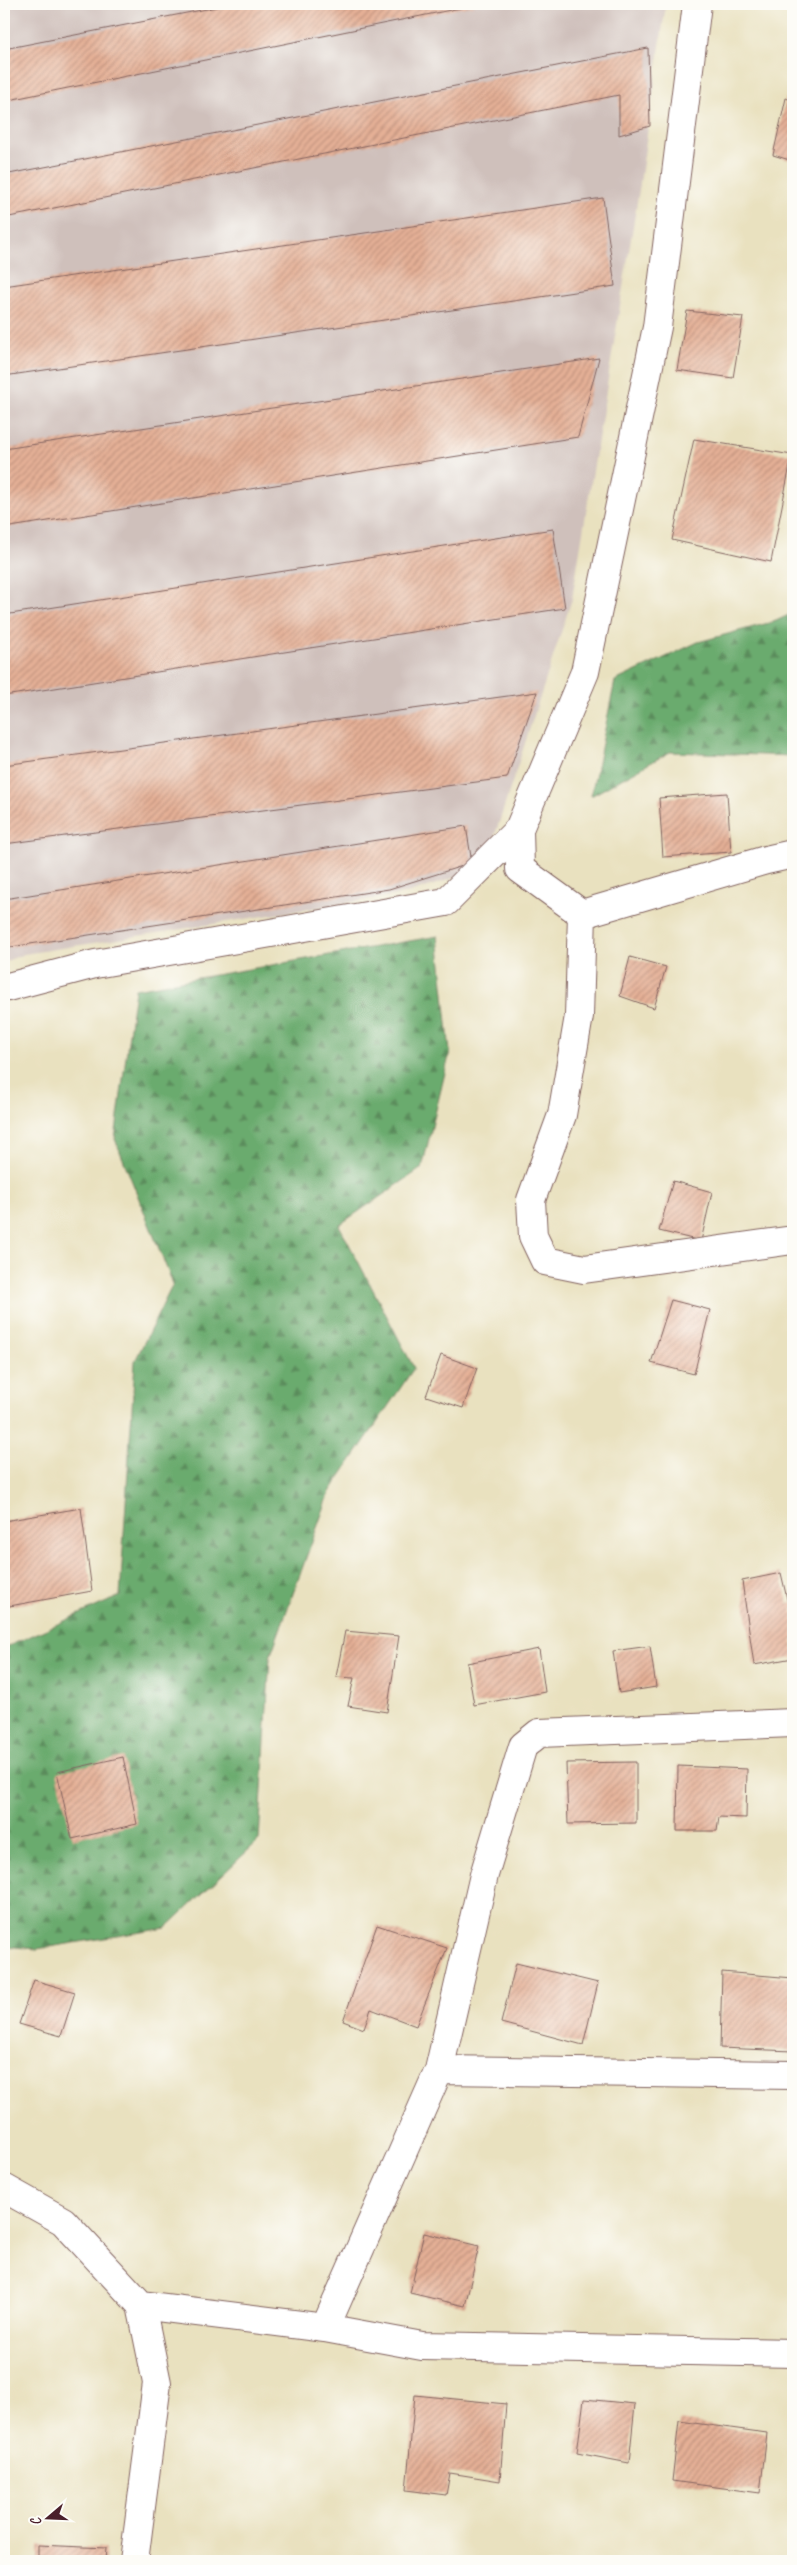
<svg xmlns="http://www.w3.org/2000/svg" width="797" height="2565" font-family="Caveat,sans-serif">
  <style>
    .industrial { fill: #cfc0bb }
    .forest { fill: url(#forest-firs); stroke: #5a654c }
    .building { fill: url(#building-hatch) }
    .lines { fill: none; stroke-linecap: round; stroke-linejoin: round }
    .street-casing { stroke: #82635f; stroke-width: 30 }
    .street { stroke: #fff; stroke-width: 28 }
  </style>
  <defs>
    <pattern id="forest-firs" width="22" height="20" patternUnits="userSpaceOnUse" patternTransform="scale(1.25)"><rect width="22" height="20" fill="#6bab6e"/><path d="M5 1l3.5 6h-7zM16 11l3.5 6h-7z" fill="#5a8b5b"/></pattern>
    <pattern id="building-hatch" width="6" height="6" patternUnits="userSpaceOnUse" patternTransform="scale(1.25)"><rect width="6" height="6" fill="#e5b096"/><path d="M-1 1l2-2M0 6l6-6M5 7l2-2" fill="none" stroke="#bc8f7b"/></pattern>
  </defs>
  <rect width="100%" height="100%" fill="#fdfcf7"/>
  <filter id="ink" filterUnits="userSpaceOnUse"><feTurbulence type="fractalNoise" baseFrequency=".02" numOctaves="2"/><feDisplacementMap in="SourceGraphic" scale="10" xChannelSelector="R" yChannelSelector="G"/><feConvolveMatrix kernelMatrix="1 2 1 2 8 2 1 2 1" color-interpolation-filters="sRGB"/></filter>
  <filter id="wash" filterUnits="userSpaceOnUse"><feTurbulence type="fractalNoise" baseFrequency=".0096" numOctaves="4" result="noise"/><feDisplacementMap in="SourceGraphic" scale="20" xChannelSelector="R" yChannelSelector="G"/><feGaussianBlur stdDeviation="1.12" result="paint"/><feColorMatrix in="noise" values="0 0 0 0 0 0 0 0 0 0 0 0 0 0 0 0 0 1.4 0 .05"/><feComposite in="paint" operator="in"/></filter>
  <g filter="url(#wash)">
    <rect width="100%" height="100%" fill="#e9e1bf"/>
    <path class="industrial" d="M4,4h662l-27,186 -67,409 -78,239 -29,36 -55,19 -386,61 -20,8z"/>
    <path class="forest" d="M793,613v143l-123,-4 -79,44 24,-115 83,-39 78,-21z
      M438,936l12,116 -28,116 -83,57 75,143 -84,124 -60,165 -11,183 -93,88 -129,21 -33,-3v-298l116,-52 15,-235 38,-77 -58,-145 20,-150z"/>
    <g id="blocks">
      <path class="building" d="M232,4l243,1 -471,96v-52z
        M648,48l2,78 -31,9v-40l-615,123v-43z
        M786,98l7,3v60l-20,-6z
        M603,198l12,88 -611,90v-90z
        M687,311l56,6 -10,61 -56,-8z
        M599,358l-21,79 -574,91v-79z
        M694,439l98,16 -21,107 -99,-22z
        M553,529l12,79 -561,88v-81z
        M537,692l-30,86 -503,66v-79z
        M727,793l4,59 -68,5 -4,-59z
        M466,826l6,37 -83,26 -385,59v-49z
        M630,957l36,10 -12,41 -34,-12z
        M673,1181l39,11 -11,49 -42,-10z
        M671,1300l39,10 -16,64 -43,-11z
        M441,1355l36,13 -14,40 -37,-12z
        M81,1508l11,83 -88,16v-86z
        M781,1573l7,30 5,-1v56l-39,7 -12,-84z
        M345,1631l54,5 -12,76 -39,-6 6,-28 -18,-1z
        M650,1646l6,41 -37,6 -6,-42z
        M539,1649l6,43 -71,13 -7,-42z
        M123,1757l14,67 -65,15 -15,-67z
        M636,1762v61l-68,1 -2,-61z
        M678,1766l69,3 -1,49 -27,-1 -2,14h-40z
        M377,1925l70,23 -31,78 -45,-17 -7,20 -21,-8z
        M516,1963l82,20 -15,62 -82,-22z
        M722,1972l71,6v73l-73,-3z
        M34,1980l41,12 -14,44 -42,-12z
        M424,2233l55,13 -14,60 -55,-13z
        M415,2395l91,9 -6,77 -50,-8 -4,22 -40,-5z
        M584,2399l51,5 -6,59 -52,-10z
        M679,2421l88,12 -7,60 -88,-12z
        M38,2545l68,3 -1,13h-67z"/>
    </g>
  </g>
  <g filter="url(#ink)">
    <use href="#blocks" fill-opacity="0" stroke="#82635f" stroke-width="1"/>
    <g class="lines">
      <defs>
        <path id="street" d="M697,4l-40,323 -72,345 -66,157 1,40 62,45 -3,102 -17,99 -31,85 2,36 12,25 39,8 209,-29
          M582,914l184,-54 27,-6
          M4,988l91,-24 351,-62 73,-73
          M439,2070l354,5
          M4,2188l59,33 78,84 16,78 -23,178
          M141,2305l184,23 114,-258 45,-195 39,-129 16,-13 254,-10
          M325,2328l97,18 371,7"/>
      </defs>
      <use href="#street" class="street-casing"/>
      <use href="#street" class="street"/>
    </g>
  </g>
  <rect width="797" height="2565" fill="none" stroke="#fdfcf7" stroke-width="20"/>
  <g transform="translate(48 2518) rotate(251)" stroke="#fdfcf7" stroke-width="4" paint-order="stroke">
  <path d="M0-4L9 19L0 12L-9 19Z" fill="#4a1f2b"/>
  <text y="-8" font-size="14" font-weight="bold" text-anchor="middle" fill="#4a1f2b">С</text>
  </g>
</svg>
